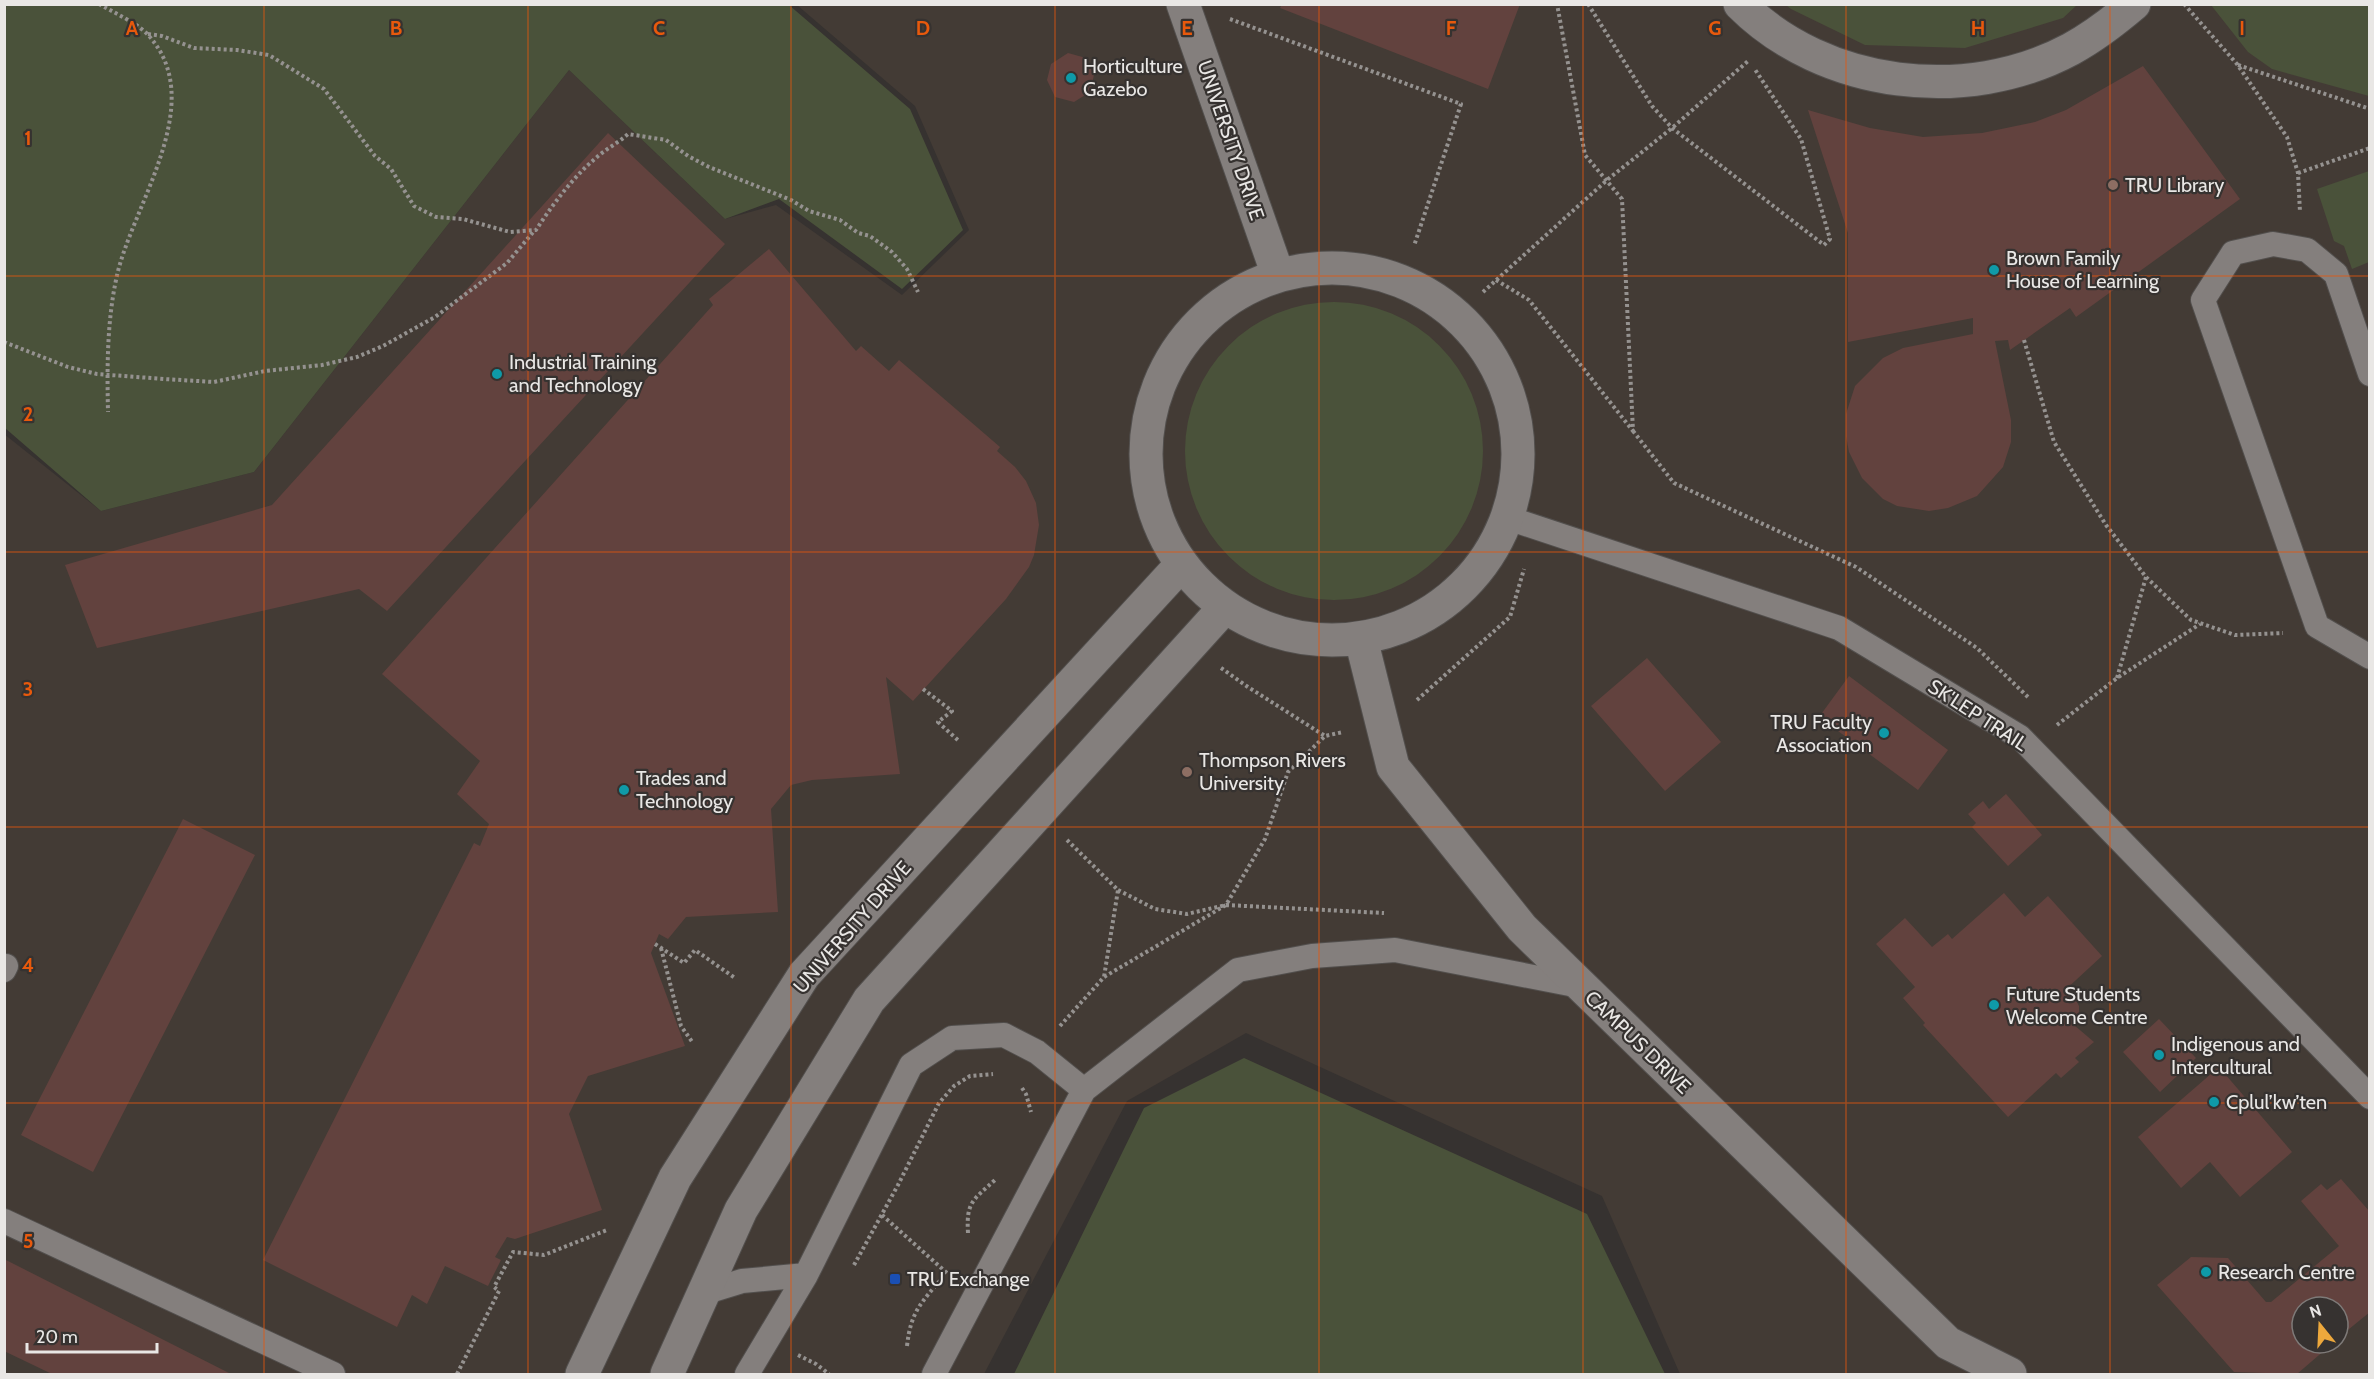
<svg xmlns="http://www.w3.org/2000/svg" width="2374" height="1379" font-family="Cabin,sans-serif">
  <style>
    .built { fill: #433b35; fill-rule: evenodd }
    .green { fill: #4a523a }
    .building { fill: #62423e }
    .lines { fill: none; stroke-linecap: round; stroke-linejoin: round }
    .lane-casing { stroke: #524f4d; stroke-width: 26 }
    .street-casing { stroke: #524f4d; stroke-width: 35 }
    .path { stroke: #959290; stroke-width: 4; stroke-dasharray: 3 3; stroke-linecap: butt }
    .lane { stroke: #847f7d; stroke-width: 24 }
    .street { stroke: #847f7d; stroke-width: 33 }
    .grid { fill: none; stroke: #e8590c; stroke-width: 1.5; stroke-opacity: 0.55 }
    .culture-dot { fill: #0f9aa8; stroke: #363230; stroke-width: 2 }
    .education-dot { fill: #8d6e63; stroke: #363230; stroke-width: 2 }
    .transit-dot { fill: #1a4fb4; stroke: #363230; stroke-width: 2 }
    .labels { text-anchor: middle; dominant-baseline: central; stroke-width: 4.5; stroke-linejoin: round; paint-order: stroke }
    .poi-label { font-size: 20px; fill: #e9e7e5; stroke: #363230; text-anchor: start }
    .street-label { font-size: 20px; fill: #e9e7e5; stroke: #363230 }
    .grid-label { font-size: 20px; text-anchor: middle; font-weight: bold; fill: #e8590c; stroke: #363230; stroke-width: 4.5; stroke-linejoin: round; paint-order: stroke }
  </style>
  <rect width="100%" height="100%" fill="#363230"/>
  <path class="built" d="M797,5h1572v1369h-689l-78,-178 -356,-163 -119,68 -143,273h-979l-1,-940 97,77 153,-39 315,-402 156,149 51,-14 126,90 67,-65 -54,-124zM2302,1307h36v36h-36z"/>
  <path class="green" d="M5,4l784,1 121,104 53,121 -61,59 -123,-90 -54,20 -156,-149 -315,402 -153,39 -96,-83z
    M1786,5h291l-14,13 -98,30 -100,-3 -74,-36z
    M2211,5h158v91l-97,-27 -24,-17z
    M2369,171v91l-17,7 -8,-23 -10,-5 -17,-52z
    M1185 451a149 149 0 1 1 298 0a149 149 0 1 1-298 0Z
    M1244,1058l343,156 78,160h-651l130,-266z"/>
  <path class="building" d="M1282,4h238l-32,85 -208,-81z
    M1068,53l18,5 8,17 -4,17 -16,10 -19,-5 -8,-17 4,-16z
    M2143,66l97,133 -164,118 -6,-9 -60,42 -2,-10 -13,1 16,79v22l-8,25 -26,29 -29,12 -19,3 -32,-5 -14,-7 -21,-21 -13,-26 -3,-16v-22l9,-28 28,-28 20,-10 70,-14v-16l-125,24v-109l-40,-123 62,18 53,9 59,-4 53,-11 31,-12z
    M608,133l117,111 -338,367 -28,-22 -262,59 -32,-83 207,-60z
    M769,249l87,102 5,-5 28,25 10,-11 101,87 -3,4 18,16 11,14 10,22 3,22 -5,30 -5,12 -23,32 -93,102 -27,-24 14,97 -88,6 -21,5 -20,24 7,103 -92,5 -18,22 -9,-5 -8,19 34,93 -97,30 -19,38 33,96 -87,29 -8,-2 -12,20 6,3 -13,26 -43,-20 -18,38 -15,-9 -15,32 -134,-67 211,-417 6,3 9,-22 -32,-30 23,-33 -98,-87 331,-369 -4,-6z
    M1647,658l74,84 -56,49 -74,-85z
    M1849,676l99,74 -30,40 -99,-73z
    M2006,794l36,41 -34,31 -36,-39 4,-4 -8,-9 15,-13 6,8z
    M183,819l72,36 -162,317 -72,-37z
    M2004,893l21,24 23,-21 54,60 -39,36 13,8 3,6v9l-5,10 20,17 -19,16 4,4 -18,16 -5,-5 -48,44 -85,-92 2,-2 -22,-25 12,-11 -39,-43 29,-26 27,29 16,-13 4,5z
    M2159,1019l37,39 -36,34 -37,-40z
    M2219,1067l73,85 -52,45 -30,-35 -29,26 -43,-51z
    M2341,1179l29,33v100l-32,26v-31h-36v36h31l-36,31 -63,-2 -77,-87 34,-28 37,1 38,44h5l68,-56 -38,-45 20,-17 6,6z
    M4,1259l227,115h-179l-48,-23z"/>
  <g class="lines">
    <defs>
      <path id="lane" d="M2370,374l-34,-100 -29,-24 -34,-6 -40,9 -30,47 114,326 53,31
        M1508,518l331,110 181,109 350,360
        M4,970l2,-4
        M4,1221l329,153
        M703,1293l39,-12 64,-6
        M747,1374l59,-99 105,-210 41,-27 52,-3 33,17 47,38
        M934,1374l150,-284 154,-120 74,-14 83,-6 185,36"/>
      <path id="street" d="M1183,4l95,271
        M1740,4c84,84 227,101 331,45 22,-12 43,-28 63,-45
        M1146 454a186 186 0 1 1 372 0a186 186 0 1 1-372 0Z
        M1361,639l32,128 129,161 426,415 62,31
        M582,1374l93,-196 129,-203 377,-410
        M667,1374l74,-164 128,-210 356,-393"/>
    </defs>
    <use href="#lane" class="lane-casing"/>
    <use href="#street" class="street-casing"/>
    <path class="path" d="M99,4c14,8 40,20 50,32 61,68 -19,172 -33,244 -9,43 -9,88 -8,132
      M1588,4l64,102 20,22 152,117 6,-6 -29,-100 -47,-71
      M2184,4l53,60 50,73 11,36 2,39
      M1230,19l231,85 -47,142
      M148,34l14,2 32,12 43,2 32,5 55,34 51,67 16,13 23,37 22,11 27,2 47,13 26,-2c17,-26 37,-53 61,-73 9,-8 21,-14 31,-23l38,6 22,16 21,11 82,33 18,11 31,9 18,13 12,3 22,16 15,17 11,23
      M2238,65l132,44
      M2298,173l72,-25
      M1496,280l33,20 104,131 -11,-232 -37,-44 -28,-151
      M1483,292l124,-112 65,-52 76,-67
      M2024,340l30,102 52,83 40,52 45,43 44,15 48,-2
      M4,342l64,25 29,7 67,5 50,3 51,-11 57,-6 35,-8 26,-11 52,-29 72,-54 28,-33
      M1633,431l41,52 182,84 121,81 53,51
      M1221,668l27,19 77,49
      M2117,678l29,-101
      M923,689l29,22 -14,11 22,20
      M1417,700l93,-83 14,-48
      M2057,725l60,-47 83,-54
      M1067,840l51,50 -14,87
      M1118,890l37,19 32,5 39,-9 158,8
      M655,944l29,19 11,-13 40,28
      M661,948l20,78 12,17
      M1060,1026l44,-49 122,-72 39,-66 23,-67 37,-36 18,-4
      M1022,1088l4,6 5,18
      M882,1215l65,58
      M968,1233c-2,-31 5,-33 27,-53
      M854,1265l44,-80 41,-82 15,-17 16,-10 23,-2
      M907,1346c4,-35 14,-43 36,-69
      M798,1355l18,9 13,10
      M457,1374l42,-83 -5,-4 19,-35 31,3 63,-25"/>
    <use href="#lane" class="lane"/>
    <use href="#street" class="street"/>
  </g>
  <path class="grid" d="M264,4v1370M528,4v1370M791,4v1370M1055,4v1370M1319,4v1370M1583,4v1370M1846,4v1370M2110,4v1370M4,276h2366M4,552h2366M4,827h2366M4,1103h2366"/>
  <g class="culture-dot">
    <circle cx="1071" cy="78" r="6"/>
    <circle cx="1994" cy="270" r="6"/>
    <circle cx="497" cy="374" r="6"/>
    <circle cx="1884" cy="733" r="6"/>
    <circle cx="624" cy="790" r="6"/>
    <circle cx="1994" cy="1005" r="6"/>
    <circle cx="2159" cy="1055" r="6"/>
    <circle cx="2214" cy="1102" r="6"/>
    <circle cx="2206" cy="1272" r="6"/>
  </g>
  <g class="education-dot">
    <circle cx="2113" cy="185" r="6"/>
    <circle cx="1187" cy="772" r="6"/>
  </g>
  <rect class="transit-dot" x="889" y="1273" width="12" height="12" rx="3"/>
  <g class="labels">
    <g class="poi-label">
      <text x="1083" y="66">Horticulture<tspan x="1083" dy="23">Gazebo</tspan></text>
      <text x="2125" y="185">TRU Library</text>
      <text x="2006" y="258">Brown Family<tspan x="2006" dy="23">House of Learning</tspan></text>
      <text x="509" y="362">Industrial Training<tspan x="509" dy="23">and Technology</tspan></text>
      <text x="1872" y="722" text-anchor="end">TRU Faculty<tspan x="1872" dy="23">Association</tspan></text>
      <text x="1199" y="760">Thompson Rivers<tspan x="1199" dy="23">University</tspan></text>
      <text x="636" y="778">Trades and<tspan x="636" dy="23">Technology</tspan></text>
      <text x="2006" y="994">Future Students<tspan x="2006" dy="23">Welcome Centre</tspan></text>
      <text x="2171" y="1044">Indigenous and<tspan x="2171" dy="23">Intercultural</tspan></text>
      <text x="2226" y="1102">Cplul’kw’ten</text>
      <text x="2218" y="1272">Research Centre</text>
      <text x="907" y="1279">TRU Exchange</text>
    </g>
    <g class="street-label">
      <text transform="translate(1231 140) rotate(71)">UNIVERSITY DRIVE</text>
      <text transform="translate(1978 715) rotate(33)">SK'LEP TRAIL</text>
      <text transform="translate(852 927) rotate(-49)">UNIVERSITY DRIVE</text>
      <text transform="translate(1638 1042) rotate(44)">CAMPUS DRIVE</text>
    </g>
  </g>
  <g class="grid-label">
    <text x="132" y="35">A</text>
    <text x="396" y="35">B</text>
    <text x="659" y="35">C</text>
    <text x="923" y="35">D</text>
    <text x="1187" y="35">E</text>
    <text x="1451" y="35">F</text>
    <text x="1715" y="35">G</text>
    <text x="1978" y="35">H</text>
    <text x="2242" y="35">I</text>
    <text x="28" y="145">1</text>
    <text x="28" y="421">2</text>
    <text x="28" y="696">3</text>
    <text x="28" y="972">4</text>
    <text x="28" y="1248">5</text>
  </g>
  <rect width="2374" height="1379" fill="none" stroke="#e9e7e5" stroke-width="12"/>
  <g transform="translate(2320 1325) rotate(342)"><circle r="28" fill="#363230" stroke="#7e7a78" stroke-width="1.5"/>
  <path d="M0-4.5L10 22L0 15L-10 22Z" fill="#eda83c"/>
  <text y="-9" font-size="16" font-weight="bold" text-anchor="middle" fill="#e9e7e5">N</text>
  </g>
  <path d="M27 1343v9h130v-9" fill="none" stroke="#e9e7e5" stroke-width="3"/>
  <text x="36" y="1343" font-size="18" fill="#e9e7e5" stroke="#363230" stroke-width="4.5" paint-order="stroke">20 m</text>
</svg>
